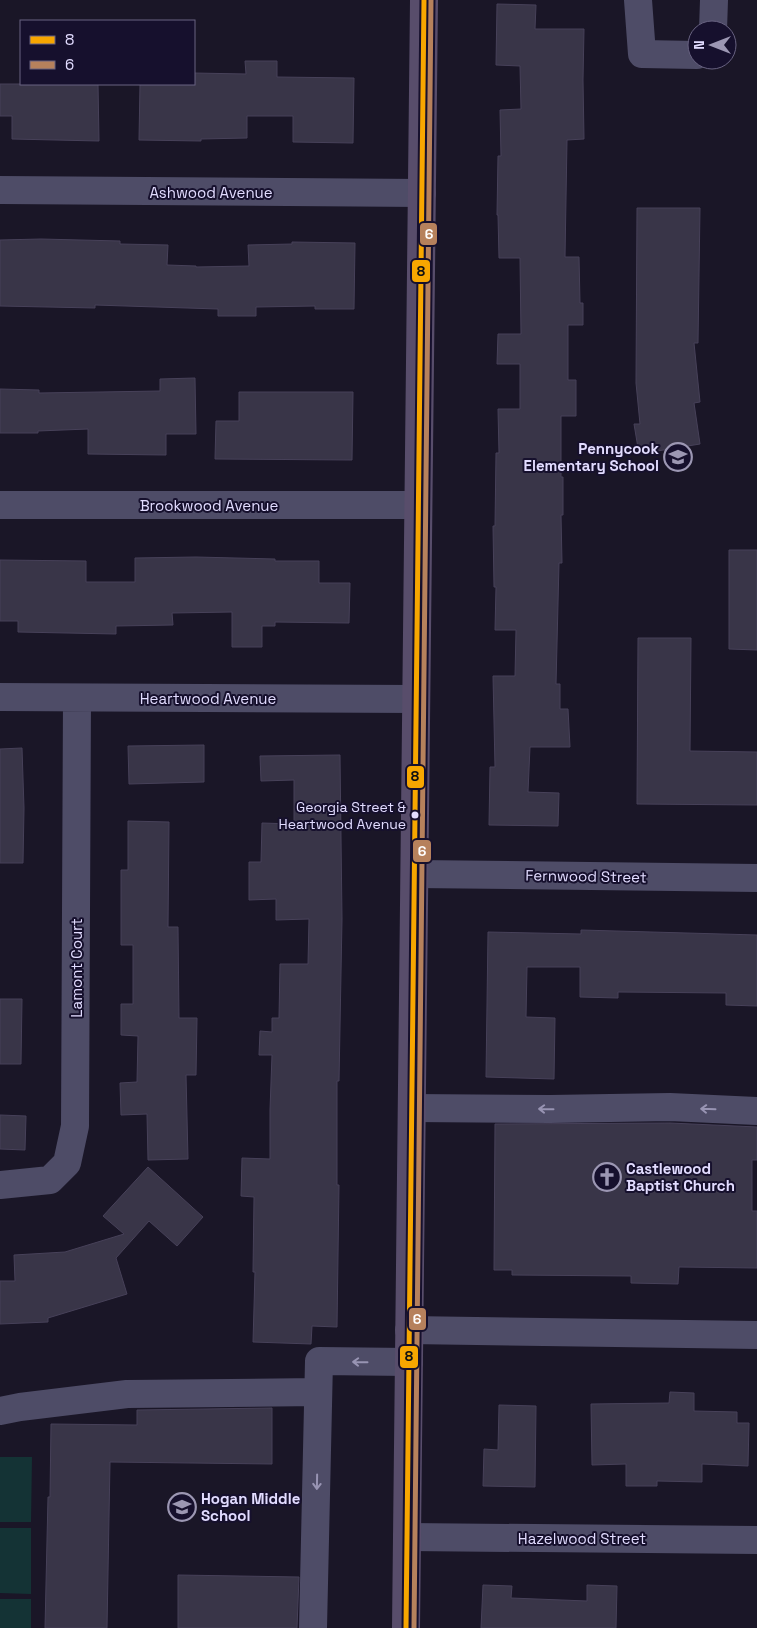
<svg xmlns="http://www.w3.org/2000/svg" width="757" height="1628" font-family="'Space Grotesk',sans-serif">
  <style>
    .garden { fill: #143335 }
    .building { fill: #393548; stroke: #474159 }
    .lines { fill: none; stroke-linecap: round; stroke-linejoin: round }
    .minor { stroke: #4e4c67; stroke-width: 28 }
    .major { stroke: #584d6b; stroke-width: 28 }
    .bus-1-casing { stroke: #16102d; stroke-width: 9 }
    .bus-2-casing { stroke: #16102d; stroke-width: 9 }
    .bus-1 { stroke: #f7a600; stroke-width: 5 }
    .bus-2 { stroke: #b6815c; stroke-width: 5 }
    .oneway { stroke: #9894b3 }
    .bus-dot { fill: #e2dcff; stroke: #16102d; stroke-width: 2 }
    .labels { text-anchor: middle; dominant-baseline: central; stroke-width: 4; stroke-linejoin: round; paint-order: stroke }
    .bus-label { font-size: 14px; fill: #e2dcff; stroke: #16102d; text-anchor: end }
    .street-label { font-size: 15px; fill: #e2dcff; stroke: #16102d }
    .poi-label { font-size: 15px; font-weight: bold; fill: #e2dcff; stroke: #16102d; text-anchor: start }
    .line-badge { stroke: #16102d; stroke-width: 2 }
    .badge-label { font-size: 14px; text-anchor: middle; font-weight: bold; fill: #fff }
    .pale-badge-label { font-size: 14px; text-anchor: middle; font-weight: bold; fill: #111 }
  </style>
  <rect width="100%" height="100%" fill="#1a1627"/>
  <path class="garden" d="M0,1457h32l-1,65h-31z
    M0,1528h31v66l-31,-1z
    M0,1599h31v29h-31z"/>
  <path class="building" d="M497,4l39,1 -1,24h49l-1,51 1,59 -17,1 -2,117h14l1,46h3v22h-15v55h8v36h-15v61h2v38h-2l1,48h-3l-3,121h4v25h8l2,38h-40l-2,45 31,1 -1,33 -69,-1 1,-58h5l-2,-91h22l1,-46h-21l1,-43h-2l-1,-61h2l1,-73h3l-1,-44h22v-45h-23l1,-30h23l-1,-76h-21l-1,-43h-1l1,-59h3l-1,-46 21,-1 -1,-43 -24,-1z
    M245,61h32v16l77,1 -1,65 -60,-1v-26h-46v22l-46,1v2l-62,-1 1,-56h54v-11l52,1z
    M0,84h98l1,57 -87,-2v-23h-12z
    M637,208h63l-2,135h-4l6,59 -6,1 6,41 -61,10 -5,-30h6l-4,-41z
    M41,239l79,2v3l48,1 -1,20 29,1v1l53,-1 -1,-21 44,-1v-2l63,1 -1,66h-39v-3l-59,1v9h-38v-7l-123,-4v3l-95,-2v-66z
    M195,378l1,56h-30v21l-78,-1v-25l-50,2v2h-38v-44l39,1v3l121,-2v-12z
    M239,392h114l-1,68 -137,-1 1,-38h23z
    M729,550h28v100l-28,-1z
    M196,557l79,2v2h44v22h31l-1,40 -74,-1v4h-13v21h-30v-35l-60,1 1,12 -57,1v8l-98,-2v-11h-18v-61l86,1v21h49v-24z
    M638,638h53l-1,113 67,1v53l-120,-1z
    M204,745v37l-75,2 -1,-38z
    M22,748l2,60 -1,55h-23v-114z
    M340,755l2,164 -3,162h-2v104h2l-2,142 -25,-1 -1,18 -58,-2 2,-70h-2l1,-75 -13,-1 1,-38 28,1v-49l2,-55h-13l1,-24 12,1v-14h7l1,-54h28l1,-45 -33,1v-21l-27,1v-38h12l1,-39 32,1v-44l-33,1 -1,-25z
    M128,821l41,1 -1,105h10l1,91h18l-1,57h-10l2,84 -40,1 -1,-46 -26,1 -1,-32 17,-1 1,-46 -17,-1v-31h12v-59h-12v-75h7z
    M581,930l176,5v71l-31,-1v-12l-108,-1v6l-38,-1v-30h-53l-1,50 29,1 -1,61 -68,-2 2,-145 93,2z
    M0,999h22l-1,65h-21z
    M0,1115l26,1 -1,34 -25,-1z
    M670,1123l87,4v33h-5v51h5v57l-78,-1 -1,17 -47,-1v-7l-119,-1v-5h-18l1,-146z
    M148,1167l55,50 -26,29 -28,-25 -33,37 11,36 -79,24v4l-48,2v-43h15l-1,-26 51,-3 59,-18 -21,-18z
    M670,1392l24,1v18l43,1v11h12l-1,43 -46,-2v18l-45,-1v5h-31v-22l-34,1 -1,-61 78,-1z
    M499,1405l37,1 -1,81 -52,-1 1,-37 14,1z
    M272,1408v56l-162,-2 -3,166h-62l3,-131h2l1,-73 86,1v-15z
    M178,1575l121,2 -2,51h-119z
    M483,1585l29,1 -1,12 76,3v-16l30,1 -1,42h-135z"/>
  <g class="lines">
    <path class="minor" d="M638,0l4,54 55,1
      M713,30l1,-30
      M0,190l422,3
      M0,505h418
      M0,697l416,2
      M415,874l342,4
      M412,1108l138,1 120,-2 87,4
      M0,1185l50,-5 17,-17 8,-37 2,-428
      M409,1330l348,5
      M0,1411l20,-4 107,-13 191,-2
      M407,1537l350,3
      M313,1628l6,-267 90,1"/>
    <path class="major" d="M406,1628l18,-1628"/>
    <defs>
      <path id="bus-1" d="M406,1628l18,-1628"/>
      <path id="bus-2" d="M414,1628l17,-1628"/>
    </defs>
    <use href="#bus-1" class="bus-1-casing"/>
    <use href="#bus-2" class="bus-2-casing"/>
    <use href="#bus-1" class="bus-1"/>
    <use href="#bus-2" class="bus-2"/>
  </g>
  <defs><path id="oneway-shaft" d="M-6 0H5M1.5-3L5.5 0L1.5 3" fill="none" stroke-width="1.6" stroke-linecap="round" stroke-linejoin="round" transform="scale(1.25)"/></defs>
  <g class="oneway">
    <use href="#oneway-shaft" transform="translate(546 1109) rotate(-179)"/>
    <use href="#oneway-shaft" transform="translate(708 1109) rotate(-178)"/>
    <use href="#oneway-shaft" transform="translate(360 1362) rotate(-179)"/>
    <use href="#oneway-shaft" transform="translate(317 1482) rotate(91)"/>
  </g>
  <defs>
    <symbol id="school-ring" viewBox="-11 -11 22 22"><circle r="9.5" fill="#16102d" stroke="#9c97b3" stroke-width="1.5"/><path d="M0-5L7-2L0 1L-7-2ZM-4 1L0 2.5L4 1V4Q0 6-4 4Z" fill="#9c97b3"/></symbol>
    <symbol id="church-ring" viewBox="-11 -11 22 22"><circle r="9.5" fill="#16102d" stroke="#9c97b3" stroke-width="1.5"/><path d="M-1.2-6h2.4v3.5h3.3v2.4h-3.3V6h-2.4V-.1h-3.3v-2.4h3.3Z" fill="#9c97b3"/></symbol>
  </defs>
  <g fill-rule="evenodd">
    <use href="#school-ring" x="662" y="441" width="32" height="32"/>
    <use href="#church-ring" x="591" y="1161" width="32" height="32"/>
    <use href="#school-ring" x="166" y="1491" width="32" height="32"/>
  </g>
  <circle class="bus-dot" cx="415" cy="815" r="4.5"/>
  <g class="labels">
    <g class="bus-label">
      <text x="406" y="807">Georgia Street &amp;<tspan x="406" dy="17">Heartwood Avenue</tspan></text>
    </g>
    <g class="street-label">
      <text x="211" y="192">Ashwood Avenue</text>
      <text x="209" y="505">Brookwood Avenue</text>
      <text x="208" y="698">Heartwood Avenue</text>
      <text transform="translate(586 876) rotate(1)">Fernwood Street</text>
      <text transform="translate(76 968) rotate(-90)">Lamont Court</text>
      <text x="582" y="1538">Hazelwood Street</text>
    </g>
    <g class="poi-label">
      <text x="659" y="448" text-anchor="end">Pennycook<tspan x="659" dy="17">Elementary School</tspan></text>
      <text x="626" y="1168">Castlewood<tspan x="626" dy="17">Baptist Church</tspan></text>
      <text x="201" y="1498">Hogan Middle<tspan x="201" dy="17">School</tspan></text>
    </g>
  </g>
  <g class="line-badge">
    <rect x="419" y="222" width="19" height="24" rx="5" fill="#b6815c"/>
    <rect x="411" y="259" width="20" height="24" rx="5" fill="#f7a600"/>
    <rect x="406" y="765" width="19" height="24" rx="5" fill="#f7a600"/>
    <rect x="412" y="839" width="20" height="24" rx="5" fill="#b6815c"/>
    <rect x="408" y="1307" width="19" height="24" rx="5" fill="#b6815c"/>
    <rect x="399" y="1345" width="20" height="24" rx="5" fill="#f7a600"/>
  </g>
  <g class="badge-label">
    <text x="429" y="239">6</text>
    <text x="422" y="856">6</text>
    <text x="417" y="1324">6</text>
  </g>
  <g class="pale-badge-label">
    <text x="421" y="276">8</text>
    <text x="415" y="781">8</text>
    <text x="409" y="1361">8</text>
  </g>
  <rect x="20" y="20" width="175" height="65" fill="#16102d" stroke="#686281"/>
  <rect x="30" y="36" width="25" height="8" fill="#f7a600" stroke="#686281"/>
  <text x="65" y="45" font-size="15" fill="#e2dcff">8</text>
  <rect x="30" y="61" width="25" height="8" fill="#b6815c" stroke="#686281"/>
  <text x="65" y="70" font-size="15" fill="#e2dcff">6</text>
  <g transform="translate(712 45) rotate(270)"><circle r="24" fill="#16102d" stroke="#686281"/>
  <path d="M0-4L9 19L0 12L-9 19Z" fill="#9c97b3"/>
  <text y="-8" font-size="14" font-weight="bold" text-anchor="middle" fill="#e2dcff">N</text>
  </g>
</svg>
